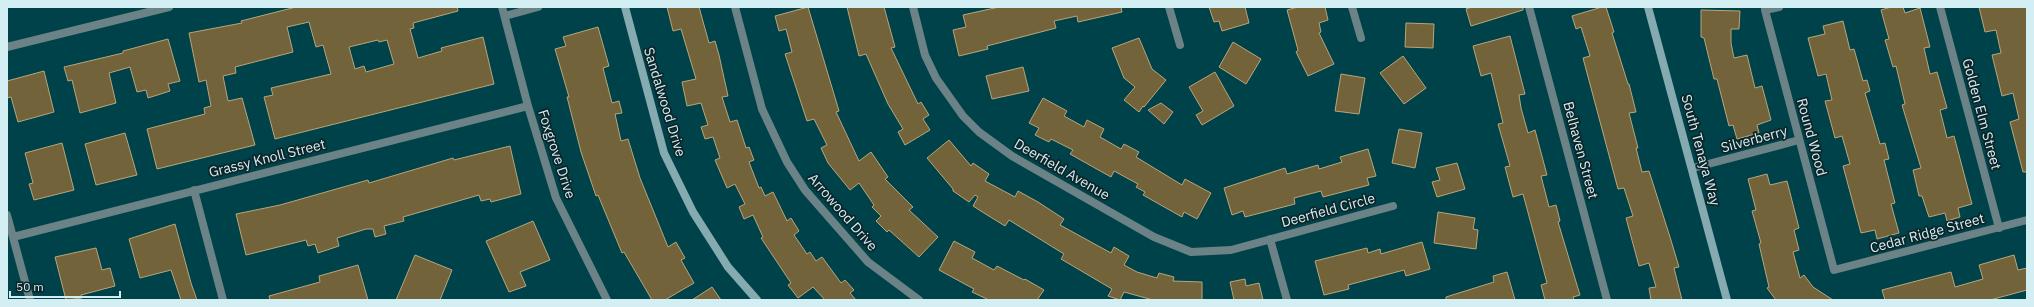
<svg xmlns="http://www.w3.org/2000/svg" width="2034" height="307" font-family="'IBM Plex Sans',sans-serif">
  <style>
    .building { fill: #73633b; stroke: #b7a67b; fill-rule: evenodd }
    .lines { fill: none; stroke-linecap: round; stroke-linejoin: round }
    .street { stroke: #6b8286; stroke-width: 8 }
    .secondary { stroke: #85abb0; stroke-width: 8 }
    .labels { text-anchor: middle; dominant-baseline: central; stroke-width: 3.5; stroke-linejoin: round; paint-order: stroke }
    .street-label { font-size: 14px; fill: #d3eff4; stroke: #0d2528 }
  </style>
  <rect width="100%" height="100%" fill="#00424a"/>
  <path class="building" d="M296,7h161l1,4 -45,12 1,5 -4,1 8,29 24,-7 -1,-3 42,-11 11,47 -219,55 -11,-42 9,-2 -2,-7 60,-14 -8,-29 -7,2 -7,-25 -22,5 6,25 -58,15 1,6 -13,3 5,25 14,-3 13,47 -98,24 -10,-40 58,-15 -1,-6 7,-2 -5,-26 -7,2 -10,-49 53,-10 -1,-2zM378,40l1,2 8,-2 7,24 -28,8 -2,-6 -9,3 -6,-22z
    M667,7h32l10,36 6,-2 4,14 9,41 -6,1 8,25 7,-2 9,28 3,-1 5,13 -5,2 10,26 2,-1 4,9 8,-4 14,29 4,-3 8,13 -5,4 13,19 3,-2 6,9 6,-4 19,26 4,-3 9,10 -4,3 6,7h-31l-12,-13 -15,11 -10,-13 3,-2 -30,-45 2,-1 -10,-22 -9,4 -5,-12 6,-3 -10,-20 -8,4 -12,-28 5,-2 -7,-21 -8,2 -4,-12 7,-2 -7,-22 -14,3 -5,-24 14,-3 -15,-50 -8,2z
    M808,7l31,104 -3,1 23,49 12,-9 17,25 -3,2 28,28 -4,3 29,27 -19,20 -30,-27 -2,2 -11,-11 5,-5 -9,-9 2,-2 -15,-22 -9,7 -22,-27 -7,-15 6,-3 -13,-26 -7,2 -22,-67 7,-2 -6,-23 -7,2 -4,-15z
    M847,7h37l11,40 -4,1 27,56 3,-2 8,13 -6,4 7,11 -25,15 -7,-13 5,-3 -15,-25 -22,-50 -7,2z
    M999,7h122l1,5 -44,10 -1,-6 -23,5 2,7 -69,18 1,3 -29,7 -6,-26 13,-3 -3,-12z
    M1209,7h36l4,16 -27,8 -3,-10 -5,1z
    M1298,7h27l3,13 -9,3 2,9 -2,1 15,31 -26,12 -12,-24 2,-2 -11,-40z
    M1472,7h51v3l-52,16 -5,-17z
    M1602,7h4l8,25 -2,1 16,51h1l7,28 -7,1 9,35h-2l6,24 7,-1 21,66 9,30 -5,1 8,32h-31l-2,-12 7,-1 -7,-24 -10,3 -13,-48 7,-2 -9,-28 -6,1 -35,-131 7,-2 -9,-29 -5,2 -4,-13z
    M1891,7h12l2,6 15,-5 10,39 -6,1 6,26 7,-2 10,36 -7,2 7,28 7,-2 18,68 -14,4 2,9 -13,4 -2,-8 -16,4 -7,-21h-3l-6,-26 8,-2 -19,-63 3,-1 -9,-38 -3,1 -8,-27 4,-1 -8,-29z
    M1979,7h48v165h-4l-13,-50 9,-3 -6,-26 -11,3 -10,-41 9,-2 -5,-23 -11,2z
    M1701,10l39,1 -1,18h-8v14l3,15 13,-3 8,33 7,-2 9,34 -14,5 2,8 -22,6 -4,-14 -4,1 -12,-47h-3l-10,-41 -3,-1z
    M1843,21l7,29 4,-1 9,32 4,-1 3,11 -5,2 15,51 5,-1 4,16 -5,1 11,43 -4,1 8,29 -22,6 -2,-9 -14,3 -18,-67 7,-2 -8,-28 -7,2 -10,-37 7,-1 -6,-26 -8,2 -10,-38 17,-4 -2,-8z
    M1406,23l28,1 -1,24 -28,-1z
    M598,27l11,39 -6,2 9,35 7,-2 3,12 -7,1 6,27 7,-2 12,39 28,69 8,-5 9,16 -4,2 13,23 -29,17h-13l-28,-48 -2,1 -24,-58 -2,1 -15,-44 -14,-55h2l-14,-48 11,-3 -3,-9z
    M1510,36l15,58 -6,1 2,13 7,25 7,-3 12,45 -6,1 8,31 7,-2 4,16 -2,1 22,73 -7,2 1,3h-29l-4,-15 6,-2 -24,-89 -10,3 -8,-30 5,-1 -12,-42 5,-1 -12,-50 -10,3 -8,-30z
    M1139,38l13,31 14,11 -22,27 -1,-1 -4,6 -15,-12 11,-13 -11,-9 -12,-30z
    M168,39l12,42 -12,3 2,7 -22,7 -2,-8 -9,2 -7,-25 -21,6 7,30 -36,10 -8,-33 -4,1 -4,-14 59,-14v-2z
    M1233,42l28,17 -15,25 -27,-17z
    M1403,56l23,32 -22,16 -24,-31z
    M1023,67l6,24 -37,8 -6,-23z
    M44,71l10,41 -36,10 -7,-25 -4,1v-17z
    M1215,72l19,34 -32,19 -6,-10 7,-4 -14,-24z
    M1341,74l24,4 -6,36 -24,-3z
    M1043,98l24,13 -3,5 20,11 3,-7 17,9 -4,8 21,12 3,-5 15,8 -3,5 46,28 3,-6 26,14 -14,26 -13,-7 -2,5 -39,-22 2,-3 -9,-5 2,-3 -24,-13 -3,6 -41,-23 3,-4 -22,-11 -2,3 -14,-7 4,-7 -10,-5z
    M1161,103l12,9 -9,12 -16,-14z
    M1399,129l23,4 -7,35 -23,-5z
    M125,133l12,42 -41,10 -11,-41z
    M949,140l22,26 2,-3 16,11 -4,7 30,16 3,-6 20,11 26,17 -4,6 51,28 3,-6 15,9 -5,9 13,7 20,6 2,-5 15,4 -1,4 29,1v18h-49l-29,-8 -4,8 -12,-4 4,-7 -51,-30 3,-5 -55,-34 -4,6 -21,-13 -11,-7 5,-9 -3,-2 -6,7 -16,-11v-2l-26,-31z
    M62,143l12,47 -40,10 -5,-16 4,-1 -8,-30z
    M510,146l11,48 -30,8 -1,-3 -9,2 -2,-6 -76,22 1,4 -20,5 2,8 -11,3 -2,-8h-7l-29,9 2,8 -21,7 -3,-9 -7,2 -2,-6 -60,15 -10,-41 44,-9 88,-25 1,3 84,-25 1,2z
    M1368,149l8,27 -9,2 2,7 -46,12 -2,-6 -27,7 1,6 -50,13 -2,-6 -11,4 -8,-27 61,-20 2,6 31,-9 1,4 23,-7 -2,-5z
    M1457,163l8,26 -28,8 -5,-15 8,-2 -4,-12z
    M1767,174l3,11 17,-4 12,47 -5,2 5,20 -6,2 7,26 4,-3 9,12 20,13h-57l-9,-12 2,-1 -10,-43 2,-1 -9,-32 4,-1 -8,-31z
    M1438,212l37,6 -2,11 5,1 -2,19 -42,-6z
    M533,221l17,39 -30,12 6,14 -17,6 -23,-51z
    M175,224l16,59 6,17h-16l-10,-30 -31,8 -11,-39z
    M954,241l21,11 -3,6 22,12 3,-4 27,14 1,-1 19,11 -7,10h-48l-17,-8 2,-3 -35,-19z
    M1422,242l8,27 -24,7 -2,-6 -56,15 1,4 -25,6 -9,-34 52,-13 1,5 12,-4 1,5z
    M96,248l6,22 8,-2 5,18 -34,9 1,3 -16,2 -11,-43z
    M415,255l37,15 -12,30h-44z
    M2014,255l4,15 9,-2v22l-37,10h-105l-3,-10 69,-18 4,15 28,-8 -4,-14z
    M358,265l10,35h-98l-1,-4 51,-14 -1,-6z
    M1507,272l8,28h-69v-3l48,-15 -1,-6z
    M1245,279l1,7 13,-3 4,17h-29l-4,-18z
    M712,287l9,13h-29z"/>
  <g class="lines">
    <path class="street" d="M502,7l26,99 28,92 51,102
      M735,7l27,102 25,53 18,28 63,72 51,38
      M913,7l12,48 11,23 27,38 16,16 33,24 142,81 37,15 40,-2 162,-44
      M1169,7l11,38
      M1352,7l9,31
      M1529,7l78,293
      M1779,7l-14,3 69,260 193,-50
      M1940,7l59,221
      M505,16l33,-9
      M7,47l162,-40
      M1693,168l106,-28
      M194,190l29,110
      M7,215l23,85
      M13,237l515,-131
      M1270,239l17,61"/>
    <path class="secondary" d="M625,7l39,146 29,59 35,55 29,33
      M1648,7l79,293"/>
  </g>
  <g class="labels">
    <g class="street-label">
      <text transform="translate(665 102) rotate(73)">Sandalwood Drive</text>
      <text transform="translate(1982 114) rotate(75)">Golden Elm Street</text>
      <text transform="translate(1812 137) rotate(75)">Round Wood</text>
      <text transform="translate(1754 139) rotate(-15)">Silverberry</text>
      <text transform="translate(1581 150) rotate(75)">Belhaven Street</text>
      <text transform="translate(1701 150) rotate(75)">South Tenaya Way</text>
      <text transform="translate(557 154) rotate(72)">Foxgrove Drive</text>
      <text transform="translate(267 158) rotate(-14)">Grassy Knoll Street</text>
      <text transform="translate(1062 169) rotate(30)">Deerfield Avenue</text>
      <text transform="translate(1328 210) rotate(-15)">Deerfield Circle</text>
      <text transform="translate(843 212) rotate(49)">Arrowood Drive</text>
      <text transform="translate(1927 233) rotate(-15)">Cedar Ridge Street</text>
    </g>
  </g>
  <rect width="2034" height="307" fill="none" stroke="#d3eff4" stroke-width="16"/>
  <path d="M10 291v6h110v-6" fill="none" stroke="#d3eff4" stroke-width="2"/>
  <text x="16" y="291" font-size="12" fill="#d3eff4" stroke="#0d2528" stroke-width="3" paint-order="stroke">50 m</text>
</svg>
